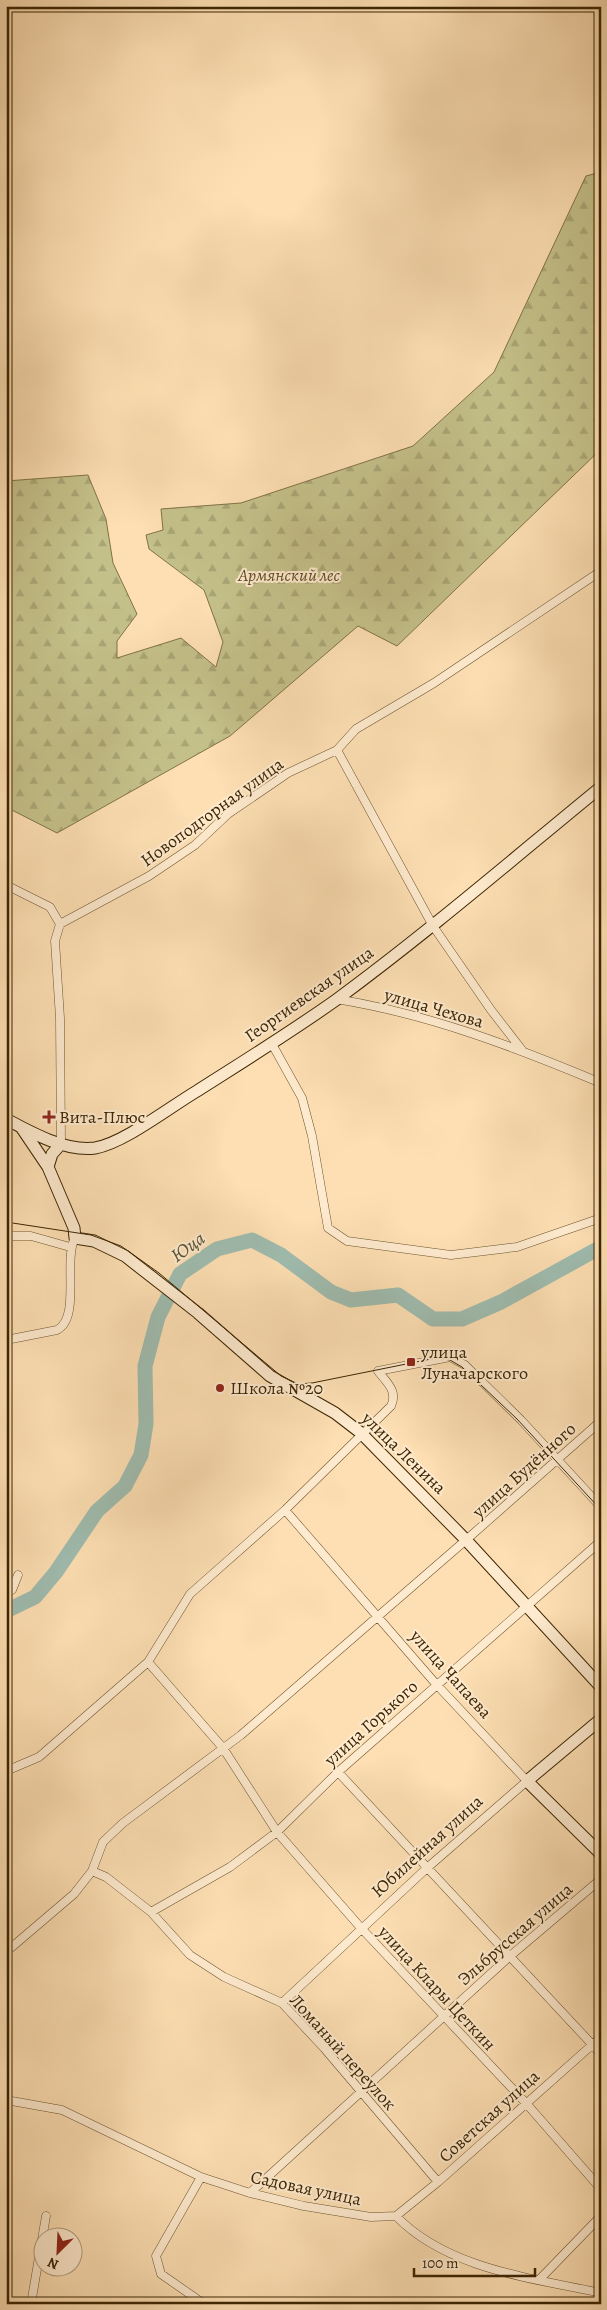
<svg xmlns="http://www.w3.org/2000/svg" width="607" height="2310" font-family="Alegreya,serif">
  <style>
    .forest { fill: url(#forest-firs); stroke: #807246 }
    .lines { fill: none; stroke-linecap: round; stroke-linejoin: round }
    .river { stroke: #9fbcaf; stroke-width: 15 }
    .minor-casing { stroke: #6c542e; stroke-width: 9 }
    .secondary-casing { stroke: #3c2502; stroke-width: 13 }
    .minor { stroke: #feeace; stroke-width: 8 }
    .secondary { stroke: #feeace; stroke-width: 11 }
    .tram { stroke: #3c2502; stroke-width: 1 }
    .poi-dot { fill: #8f2418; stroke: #feeace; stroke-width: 2 }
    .labels { text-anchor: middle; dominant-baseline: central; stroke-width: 4; stroke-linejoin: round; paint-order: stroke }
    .park-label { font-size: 18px; font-style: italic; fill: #5e4c24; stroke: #feeace }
    .street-label { font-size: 18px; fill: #3c2502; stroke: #feeace }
    .poi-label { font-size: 18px; fill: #3c2502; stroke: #feeace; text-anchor: start }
    .water-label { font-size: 19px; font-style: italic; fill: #5a5236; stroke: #feeace }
  </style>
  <defs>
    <pattern id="forest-firs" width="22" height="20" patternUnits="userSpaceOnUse" patternTransform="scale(1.25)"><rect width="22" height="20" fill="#c4c089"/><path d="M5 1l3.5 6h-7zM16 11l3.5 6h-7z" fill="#a9a575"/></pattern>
  </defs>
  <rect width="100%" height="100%" fill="#fddfb3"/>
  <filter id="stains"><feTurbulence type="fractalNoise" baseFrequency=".004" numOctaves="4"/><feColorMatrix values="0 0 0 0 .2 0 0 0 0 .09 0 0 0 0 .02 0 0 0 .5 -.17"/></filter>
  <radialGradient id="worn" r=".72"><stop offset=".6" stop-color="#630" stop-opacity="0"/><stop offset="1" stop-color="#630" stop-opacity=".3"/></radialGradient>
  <path class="forest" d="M601,172v277l-204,197 -39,-20 -128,110 -173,97 -51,-26v-326l82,-6 18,44 7,44 24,51 -20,27v17l64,-20 35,29 7,-25 -19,-52 -55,-41 -3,-14 17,-5 -2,-21 80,-6 172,-57 81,-74 92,-196z"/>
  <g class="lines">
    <path class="river" d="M6,1611l29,-14 21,-25 41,-61 28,-25 16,-31 5,-31 -1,-58 13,-49 22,-43 37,-25 35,-9 29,15 50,37 20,8 47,-5 35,24h29l39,-17 100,-55"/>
    <defs>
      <path id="minor" d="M337,750l96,176 58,84 31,40
        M6,885l44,22 10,17 89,-48 46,-31 33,-31 60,-41 49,-23 19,-21 78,-46 167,-112
        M60,924l-5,17 5,77 1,126
        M336,999c93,15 179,48 265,84
        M272,1044l30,54 10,38 16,92 19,13 104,14 66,-8 84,-29
        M6,1236h25l39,11
        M6,1340l51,-10c24,-12 6,-70 18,-92
        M6,1591l6,-1 6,-15
        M148,1662l75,86 54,84 84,96 164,174 76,87
        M6,1771l33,-14 109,-95 42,-68 95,-84 106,-104c7,-15 -4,-23 -13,-35l72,-14 15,8 56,55 80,87
        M338,1772l263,282
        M92,1871l14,6 45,35 39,43 34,22 58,26 42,45 114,134
        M151,1912l79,-45 47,-35 61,-60 263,-231
        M6,1952l68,-58 18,-23 11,-29 20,-19 118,-88 225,-195 135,-119
        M282,2003l145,-135 100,-87 -91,-97 -151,-174
        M6,2100l56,10 139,67 49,16 54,13 67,11 25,-1c51,53 136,62 205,77
        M201,2177l-45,79 5,18 43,30
        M250,2193l259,-236 92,-78
        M396,2216l42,-34 163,-145
        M539,2280l62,-64
        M31,2304l15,-88"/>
      <path id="secondary" d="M6,1119c24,13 60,33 89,29 29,-5 75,-41 102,-57 47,-30 94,-59 139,-91 91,-67 177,-141 265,-213
        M21,1127l27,40 26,61 1,10 19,3 31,15 73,57 72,63 65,37 26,20 105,107 135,147
        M48,1167l4,-13 9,-10
        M601,1719l-74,62 74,73"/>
    </defs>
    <use href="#minor" class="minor-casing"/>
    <use href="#secondary" class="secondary-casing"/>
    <use href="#minor" class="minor"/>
    <use href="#secondary" class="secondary"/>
    <path class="tram" d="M6,1222l85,13 30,11 38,27 122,103 17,8 14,-1 124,-25 14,2 12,7 55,52 84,91"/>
  </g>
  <g class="poi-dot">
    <path d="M46.5 1109.5h5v5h5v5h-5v5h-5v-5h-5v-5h5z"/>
    <rect x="406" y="1357" width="10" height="10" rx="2.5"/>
    <circle cx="220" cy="1388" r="5"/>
  </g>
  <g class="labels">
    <g class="park-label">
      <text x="289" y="575">Армянский лес</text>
    </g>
    <g class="street-label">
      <text transform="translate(212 812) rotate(-36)">Новоподгорная улица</text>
      <text transform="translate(309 994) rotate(-35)">Георгиевская улица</text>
      <text transform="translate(434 1008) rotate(16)">улица Чехова</text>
      <text transform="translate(404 1453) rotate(44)">улица Ленина</text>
      <text transform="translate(524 1470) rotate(-42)">улица Будённого</text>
      <text transform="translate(451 1674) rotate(48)">улица Чапаева</text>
      <text transform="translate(371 1723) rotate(-42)">улица Горького</text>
      <text transform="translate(427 1846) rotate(-42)">Юбилейная улица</text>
      <text transform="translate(515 1934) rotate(-41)">Эльбрусская улица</text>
      <text transform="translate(437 1988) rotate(47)">улица Клары Цеткин</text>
      <text transform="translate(343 2052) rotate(48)">Ломаный переулок</text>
      <text transform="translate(489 2116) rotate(-42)">Советская улица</text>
      <text transform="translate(306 2188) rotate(12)">Садовая улица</text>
    </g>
    <g class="poi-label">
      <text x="59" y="1117">Вита-Плюс</text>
      <text x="421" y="1352">улица<tspan x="421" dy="21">Луначарского</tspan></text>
      <text x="230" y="1388">Школа №20</text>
    </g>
    <g class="water-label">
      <text transform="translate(188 1247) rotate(-36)">Юца</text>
    </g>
  </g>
  <rect width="607" height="2310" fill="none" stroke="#fddfb3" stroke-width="25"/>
  <rect x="8" y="8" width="592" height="2295" fill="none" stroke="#3c2502" stroke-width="2.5"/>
  <rect x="12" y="12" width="582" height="2285" fill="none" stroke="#3c2502"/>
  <g transform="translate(58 2252) rotate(204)"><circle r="24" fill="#feeace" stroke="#b09b7c"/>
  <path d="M0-4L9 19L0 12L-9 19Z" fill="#8f2418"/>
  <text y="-8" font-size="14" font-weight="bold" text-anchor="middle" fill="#3c2502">N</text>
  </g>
  <path d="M414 2268v8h121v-8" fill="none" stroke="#3c2502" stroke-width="2.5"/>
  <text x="422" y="2268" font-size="15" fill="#3c2502" stroke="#feeace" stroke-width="4" paint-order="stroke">100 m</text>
  <rect width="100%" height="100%" filter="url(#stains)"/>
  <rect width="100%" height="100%" fill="url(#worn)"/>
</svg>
